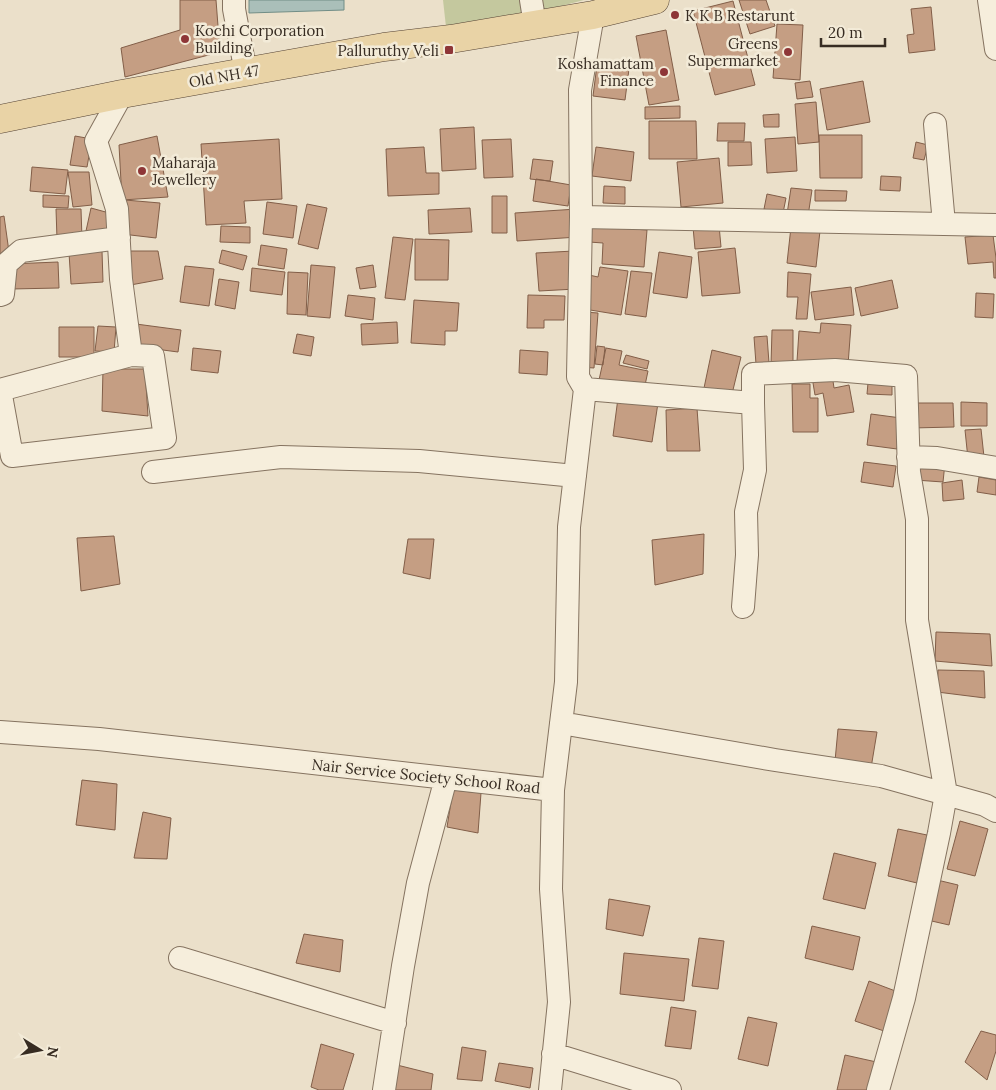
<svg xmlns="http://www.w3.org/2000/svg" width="996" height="1090" font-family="Lora,serif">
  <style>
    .green { fill: #c4c89e }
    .water { fill: #aabfb9; stroke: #718d86 }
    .building { fill: #c59e83; stroke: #825e48 }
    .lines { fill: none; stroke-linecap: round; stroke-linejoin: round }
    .minor-casing { stroke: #857360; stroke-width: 24 }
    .primary-casing { stroke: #544233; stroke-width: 29 }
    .minor { stroke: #f6eedc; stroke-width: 22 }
    .primary { stroke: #e9d3a6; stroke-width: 28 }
    .poi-dot { fill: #8e3637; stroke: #f3ebd8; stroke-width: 2 }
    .labels { text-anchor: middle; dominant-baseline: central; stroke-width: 5; stroke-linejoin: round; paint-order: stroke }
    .poi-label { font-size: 15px; fill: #372c22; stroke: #f3ebd8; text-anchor: start }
    .street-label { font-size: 15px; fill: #372c22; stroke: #f3ebd8 }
  </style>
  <rect width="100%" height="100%" fill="#ebe0ca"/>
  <path class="green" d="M443,0h141l-137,36z"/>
  <path class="water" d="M249,0h95v10l-95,3z"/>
  <path class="building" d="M180,0h36l4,52 -95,25 -4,-29 59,-18z
    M739,0h27l9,26 -25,8z
    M733,1l22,84 -40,10 -22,-84z
    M931,7l4,43 -26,3 -2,-18 7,-1 -3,-25z
    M777,24l26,1 -3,55 -27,-2z
    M666,30l13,70 -30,5 -13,-69z
    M597,65l32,4 -4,31 -32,-4z
    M810,81l3,16 -16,2 -2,-16z
    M863,81l7,41 -43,8 -7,-41z
    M816,102l3,40 -21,2 -3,-40z
    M680,106v12l-35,1v-12z
    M779,114v13h-15l-1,-12z
    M649,121h47l1,38h-48z
    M718,123h27l-1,18h-27z
    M474,127l2,42 -34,2 -2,-42z
    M819,135h43v43h-42z
    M75,136l17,3 -5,28 -17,-2z
    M157,136l11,61 -46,3 -3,-55z
    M795,137l2,34 -30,2 -2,-34z
    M279,139l3,60 -38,2 2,22 -40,2 -5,-81z
    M511,139l2,38 -29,1 -2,-38z
    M728,142h23l1,23 -24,1z
    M916,142l12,3 -4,15 -11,-2z
    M424,147l2,26h13v21l-51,2 -2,-47z
    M596,147l38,5 -3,29 -39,-5z
    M719,158l4,45 -42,4 -4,-45z
    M533,159l20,2 -3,20 -20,-2z
    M32,167l36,3 -3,24 -35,-3z
    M68,172h21l3,33 -19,2z
    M881,176l20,1 -1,14 -20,-1z
    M536,179l35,6 -3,21 -35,-5z
    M604,186l21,1v17l-22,-1z
    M791,188l21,2 -4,26 -21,-2z
    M815,190l32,1 -1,10h-31z
    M767,194l19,4 -3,15 -19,-4z
    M43,195l26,1 -1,12 -25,-1z
    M492,196h15v37h-15z
    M125,200l35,3 -4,35 -34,-4z
    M267,202l30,4 -4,32 -30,-4z
    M307,204l20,4 -9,41 -20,-5z
    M91,208l22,6 -5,22 -22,-5z
    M470,208l2,24 -43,2 -1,-24z
    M56,209h25l1,30h-25z
    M577,209l1,28 -61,4 -2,-28z
    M4,216l6,43 -10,1v-43z
    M719,225l2,22 -26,2 -2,-22z
    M221,226l29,1v16l-30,-1z
    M590,226l57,4 -3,37 -42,-3 1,-21 -14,-1z
    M791,227l29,4 -4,36 -29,-4z
    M993,235l3,23v20h-2l-1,-16 -25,2 -3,-27z
    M393,237l20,2 -8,61 -20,-2z
    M415,239l34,1 -1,40h-33z
    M261,245l26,4 -3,20 -26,-4z
    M735,248l5,45 -38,3 -4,-44z
    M222,250l25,6 -4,14 -24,-7z
    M102,251l1,31 -32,2 -2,-31z
    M126,251h32l5,28 -38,7z
    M574,251l2,38 -37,2 -3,-38z
    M659,252l33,5 -5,41 -34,-5z
    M58,262l1,26 -48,1 -1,-25z
    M311,265l24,2 -5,51 -23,-2z
    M373,265l3,22 -16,2 -4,-21z
    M185,266l29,3 -5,37 -29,-4z
    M600,267l28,4 -7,44 -37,-6 5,-34 9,2z
    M252,268l33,4 -3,23 -32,-4z
    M631,271l21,2 -6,44 -21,-3z
    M288,272l20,1 -2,42 -19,-1z
    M788,272l23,2 -4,45h-11l2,-22h-11z
    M219,279l20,3 -4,27 -20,-4z
    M892,280l6,28 -37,8 -6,-28z
    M851,287l3,28 -39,5 -4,-28z
    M976,293l18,1 -1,24 -18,-1z
    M348,295l27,3 -2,22 -28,-4z
    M528,295l37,1 -1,24h-20v8h-17z
    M414,300l45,3 -2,28h-12v14l-34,-2z
    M584,312l14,1 -4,55 -14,-1z
    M397,322l1,21 -36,2 -1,-21z
    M821,323l30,2 -3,40 -51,-4 2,-30 21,2z
    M136,324l45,6 -3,22 -45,-6z
    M98,326l18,1 -2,25 -19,-1z
    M59,327h35v30h-35z
    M772,330h21v36l-22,-1z
    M297,334l17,3 -3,19 -18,-3z
    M767,336l2,27 -13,1 -2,-27z
    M597,346l8,1 -2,18 -8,-1z
    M193,348l28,3 -3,22 -27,-3z
    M606,348l16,3 -3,14 29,6 -4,19 -45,-10z
    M520,350l28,2 -1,23 -28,-2z
    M712,350l29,7 -9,37 -28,-6z
    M626,355l23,6 -2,8 -24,-6z
    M103,369h42l3,47 -46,-5z
    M832,374l2,14 15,-3 5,27 -27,4 -4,-23 -8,2 -3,-18z
    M868,383l24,1v11l-25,-1z
    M792,384h18v14h8v34h-25z
    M618,398l40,5 -6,39 -39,-6z
    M961,402l26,1v23h-26z
    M912,403h41l1,24 -42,1z
    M697,408l3,43h-33l-1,-41z
    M871,414l30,4 -4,31 -30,-4z
    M981,429l3,28 -16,2 -3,-29z
    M917,461l28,2 -2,19 -28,-2z
    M864,462l32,4 -3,21 -32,-5z
    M979,477l17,3v15l-19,-3z
    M962,480l2,19 -21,2 -1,-18z
    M704,534l-1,40 -48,11 -3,-45z
    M114,536l6,48 -39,7 -4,-53z
    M408,539h26l-4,40 -27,-6z
    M936,632l54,2 2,32 -57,-5z
    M938,670l46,1 1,27 -48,-6z
    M838,729l39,3 -6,36 -36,-7z
    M82,780l35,4 -2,46 -39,-5z
    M453,790l28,3 -3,40 -31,-6z
    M143,812l28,6 -4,41 -33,-1z
    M960,821l28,8 -13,47 -28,-7z
    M898,829l29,6 -10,48 -29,-7z
    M834,853l42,10 -11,46 -42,-10z
    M933,879l25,6 -9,40 -26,-6z
    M609,899l41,7 -7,30 -37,-7z
    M812,926l48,11 -7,33 -48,-12z
    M304,934l39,6 -3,32 -44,-9z
    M699,938l25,3 -6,48 -26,-3z
    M624,953l65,6 -5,42 -64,-7z
    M869,981l29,11 -14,39 -29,-10z
    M671,1007l25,4 -5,38 -26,-3z
    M748,1017l29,6 -9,43 -30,-7z
    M981,1031l15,4v16l-9,29 -22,-18z
    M321,1044l33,10 -11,36h-24l-8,-3z
    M462,1047l24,4 -4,30 -25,-2z
    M845,1055l36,8 -6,27h-38z
    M499,1063l34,5 -3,20 -35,-7z
    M397,1065l36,9 -2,16h-37z"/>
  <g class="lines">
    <defs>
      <path id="minor" d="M234,0v9l12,64
        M531,0l4,25
        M989,0l7,49
        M935,124l9,100
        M581,217l415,8
        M0,295l3,-1 3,-30 15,-13 98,-13
        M585,389l168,14v-29l82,-4 71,6 3,96 8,47v101l29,174 -7,39 -35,165 -26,92
        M0,390l131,-35 -10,-76 -4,-70 -21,-68 26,-47
        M0,390l12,66 153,-18 -12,-82 -22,-1
        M908,457l29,1 59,10
        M153,472l128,-15 138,4 156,15
        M743,607l4,-52 -1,-43 9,-42 -2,-67
        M561,723l214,37 106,16 104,29 11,6
        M0,732l99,7 454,51 -2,99 8,113 -9,88
        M553,790l13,-108 3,-155 16,-138 -7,-12 3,-160 -1,-127 13,-75
        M180,958l215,65
        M553,1054l117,36
        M384,1090l19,-124 15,-83 28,-105"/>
      <path id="primary" d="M0,119l122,-25 262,-47 67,-8 142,-24 62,-15"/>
    </defs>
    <use href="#minor" class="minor-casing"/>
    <use href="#primary" class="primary-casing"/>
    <use href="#minor" class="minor"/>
    <use href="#primary" class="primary"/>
  </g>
  <g class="poi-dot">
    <circle cx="675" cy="15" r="5"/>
    <circle cx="185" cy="39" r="5"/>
    <rect x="444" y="45" width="10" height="10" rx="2.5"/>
    <circle cx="788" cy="52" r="5"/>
    <circle cx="664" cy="72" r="5"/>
    <circle cx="142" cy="171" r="5"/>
  </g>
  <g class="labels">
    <g class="poi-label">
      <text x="685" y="15">K K B Restarunt</text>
      <text x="195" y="30">Kochi Corporation<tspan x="195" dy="17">Building</tspan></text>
      <text x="778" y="43" text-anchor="end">Greens<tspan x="778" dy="17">Supermarket</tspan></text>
      <text x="439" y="50" text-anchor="end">Palluruthy Veli</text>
      <text x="654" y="63" text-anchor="end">Koshamattam<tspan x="654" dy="17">Finance</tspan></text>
      <text x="152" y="162">Maharaja<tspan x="152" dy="17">Jewellery</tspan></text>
    </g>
    <g class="street-label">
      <text transform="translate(224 76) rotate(-10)">Old NH 47</text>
      <text transform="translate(426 776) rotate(6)">Nair Service Society School Road</text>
    </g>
  </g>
  <g transform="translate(40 1050) rotate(100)" stroke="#f3ebd8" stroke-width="4" paint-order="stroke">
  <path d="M0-4L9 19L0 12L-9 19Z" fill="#372c22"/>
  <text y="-8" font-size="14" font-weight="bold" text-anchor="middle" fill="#372c22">N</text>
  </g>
  <path d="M821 38v8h64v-8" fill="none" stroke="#372c22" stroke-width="2.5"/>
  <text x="828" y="38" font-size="15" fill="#372c22" stroke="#f3ebd8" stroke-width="4" paint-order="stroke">20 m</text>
</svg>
